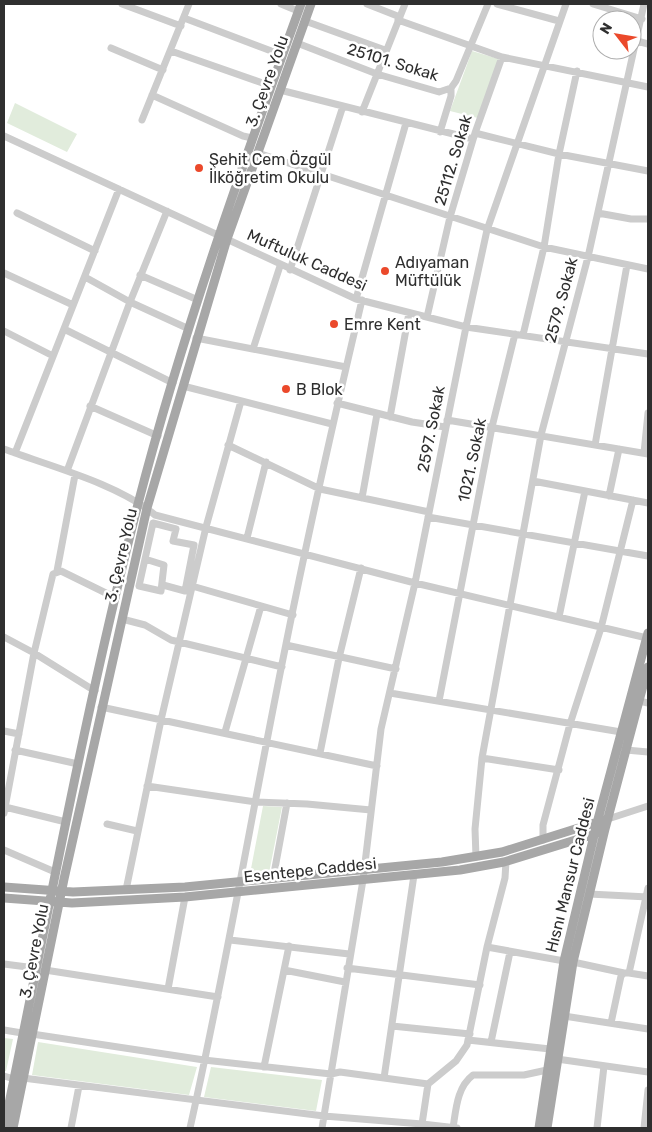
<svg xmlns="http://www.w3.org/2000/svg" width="652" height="1132" font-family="Rubik,sans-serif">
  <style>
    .green { fill: #e1ecdc }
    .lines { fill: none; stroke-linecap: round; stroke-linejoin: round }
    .minor { stroke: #ccc; stroke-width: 7 }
    .major { stroke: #a7a7a7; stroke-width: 9 }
    .poi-dot { fill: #eb492b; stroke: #fff; stroke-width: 2 }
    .labels { text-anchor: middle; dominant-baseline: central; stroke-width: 5; stroke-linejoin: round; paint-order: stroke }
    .street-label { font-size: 16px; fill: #2f2f2f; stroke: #fff }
    .poi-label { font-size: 16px; fill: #2f2f2f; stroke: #fff; text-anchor: start }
  </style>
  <rect width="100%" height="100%" fill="#fff"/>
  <path class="green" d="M472,51l27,8 -21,59 -28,-7z
    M15,103l62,31 -10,18 -60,-29z
    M263,806l19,1 -13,66 -19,1z
    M4,1038l9,1 -7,32h-2z
    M38,1042l159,25 -8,28 -157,-20z
    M211,1067l111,13 -6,31 -112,-14z"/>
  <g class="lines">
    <path class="minor" d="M122,4l59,22
      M281,4l17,7
      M367,4l33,13
      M497,4l62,17
      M593,4l49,15
      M184,18l98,37
      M398,20l104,37
      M305,21l80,29
      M637,41l11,3
      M297,43l80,31 62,18 12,-4 5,-7 32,-77
      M111,48l52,22
      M171,51l100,35
      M280,90l193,49
      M152,95l91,41 9,2
      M362,112l43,-108
      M142,120l47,-116
      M440,132l11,-36v-8
      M475,133l84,21 89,17
      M4,136l352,163 110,28 182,27
      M258,153l286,94 104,22
      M167,211l-37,91 59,27
      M17,213l78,38
      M598,213l33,6h17
      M290,270l53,-164
      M4,273l69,32
      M140,275l58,25
      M356,299l50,-176
      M427,317l23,-100 25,-84 27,-76 146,30
      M64,329l109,54
      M4,331l49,25
      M523,335l21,-88 15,-93 18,-83
      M196,338l150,29
      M253,349l27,-83
      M183,386l149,38
      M337,403l75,19 33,5
      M90,406l68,30
      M390,417l19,-104
      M447,420l201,34
      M228,445l92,44 109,23
      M595,445l32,-180
      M4,449c45,17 115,35 151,66l260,68 232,55
      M15,453l104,-264
      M644,453l4,-40
      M67,471l63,-169 -45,-25
      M533,481l115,22
      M609,496l10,-47
      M362,498l15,-84
      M428,517l220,39
      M247,538l19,-76
      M145,559l19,6 -3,26 -22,-5 14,-63 23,6 -3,12 21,4 -9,46 -22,-6
      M57,571l18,-96
      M192,586l101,29
      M559,617l26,-126
      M122,619l23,6 26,15 111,27
      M4,637l30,16 61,38
      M286,645l110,24
      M390,693l231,39
      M439,701l53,-274 23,-93
      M639,701l9,2
      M101,707l276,59
      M4,731l15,3
      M225,732l36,-126
      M15,750l63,14
      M626,750l22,2
      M320,753l19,-95 22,-90
      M482,758l77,12
      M147,786l109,16 51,2 64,6
      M5,807l61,15
      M4,813l30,-160 19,-79 8,-3 55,27
      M608,819l40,-13
      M107,824l30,7
      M543,840v-15l27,-101 31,-96 32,-128
      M4,850l51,22
      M476,857l-1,-28 7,-71 59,-323 47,-178 56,-253
      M273,879l14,-76
      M126,890l35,-170 45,-193 35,-126
      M589,894l59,3
      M230,940l119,14
      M487,947l77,14
      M573,962l51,11
      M4,964l31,4
      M347,968l133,17
      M45,970l173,27
      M284,970l61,12
      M629,973l19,3
      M168,989l17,-92
      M564,1016l84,13
      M611,1023l10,-47 3,-3h5l19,-85
      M392,1026l78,8
      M4,1030l18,3
      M32,1034l172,26 127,14 9,-2 88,12 28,-23 11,-16 20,-98 18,-69 1,-17
      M468,1040l82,9
      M491,1042l19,-90
      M557,1059l91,13
      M264,1067l25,-121
      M4,1076l10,3
      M23,1078l301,38 98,8 -1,4
      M384,1078l30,-203
      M428,1084l-6,40 35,4
      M71,1128l8,-42
      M190,1128c36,-160 63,-322 96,-484 23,-115 49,-230 76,-344
      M322,1128l41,-248 18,-151 34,-146 51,-256 21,-97 79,-226
      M453,1128c3,-19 4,-41 20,-53h51l23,-5
      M597,1128l7,-62
      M644,1128l4,-38"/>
    <path class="major" d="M4,887l69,5 112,-5 257,-25 60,-10 105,-33
      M4,898l68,5 113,-6 275,-27 44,-8 91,-28 13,-15
      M4,1128c43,-208 81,-418 134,-624 44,-170 103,-335 163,-500
      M13,1128l51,-249 83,-371 80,-269 84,-235
      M539,1128l25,-167 33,-138 51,-190
      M547,1128l26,-166 32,-133 43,-162"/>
  </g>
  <g class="poi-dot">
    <circle cx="199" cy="168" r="5"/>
    <circle cx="385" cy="271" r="5"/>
    <circle cx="334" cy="324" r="5"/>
    <circle cx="286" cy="389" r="5"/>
  </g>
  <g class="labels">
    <g class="street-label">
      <text transform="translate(393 62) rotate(17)">25101. Sokak</text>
      <text transform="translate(267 81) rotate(-70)">3. Çevre Yolu</text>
      <text transform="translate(453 160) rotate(-73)">25112. Sokak</text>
      <text transform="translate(307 260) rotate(24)">Muftuluk Caddesi</text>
      <text transform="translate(561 300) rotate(-75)">2579. Sokak</text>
      <text transform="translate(431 429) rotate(-79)">2597. Sokak</text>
      <text transform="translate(472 460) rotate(-78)">1021. Sokak</text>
      <text transform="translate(121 555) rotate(-77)">3. Çevre Yolu</text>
      <text transform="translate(310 870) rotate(-6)">Esentepe Caddesi</text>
      <text transform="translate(570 875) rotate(-76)">Hısnı Mansur Caddesi</text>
      <text transform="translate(34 951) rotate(-79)">3. Çevre Yolu</text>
    </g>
    <g class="poi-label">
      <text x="209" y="159">Şehit Cem Özgül<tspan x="209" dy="18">İlköğretim Okulu</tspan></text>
      <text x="395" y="262">Adıyaman<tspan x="395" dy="18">Müftülük</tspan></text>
      <text x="344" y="324">Emre Kent</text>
      <text x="296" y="389">B Blok</text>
    </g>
  </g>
  <rect width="652" height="1132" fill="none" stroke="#2f2f2f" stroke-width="10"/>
  <g transform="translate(617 35) rotate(301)"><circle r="24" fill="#ffffff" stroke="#acacac"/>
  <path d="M0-4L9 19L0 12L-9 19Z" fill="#eb492b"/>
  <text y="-8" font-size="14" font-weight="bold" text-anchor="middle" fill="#2f2f2f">N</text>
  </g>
</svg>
